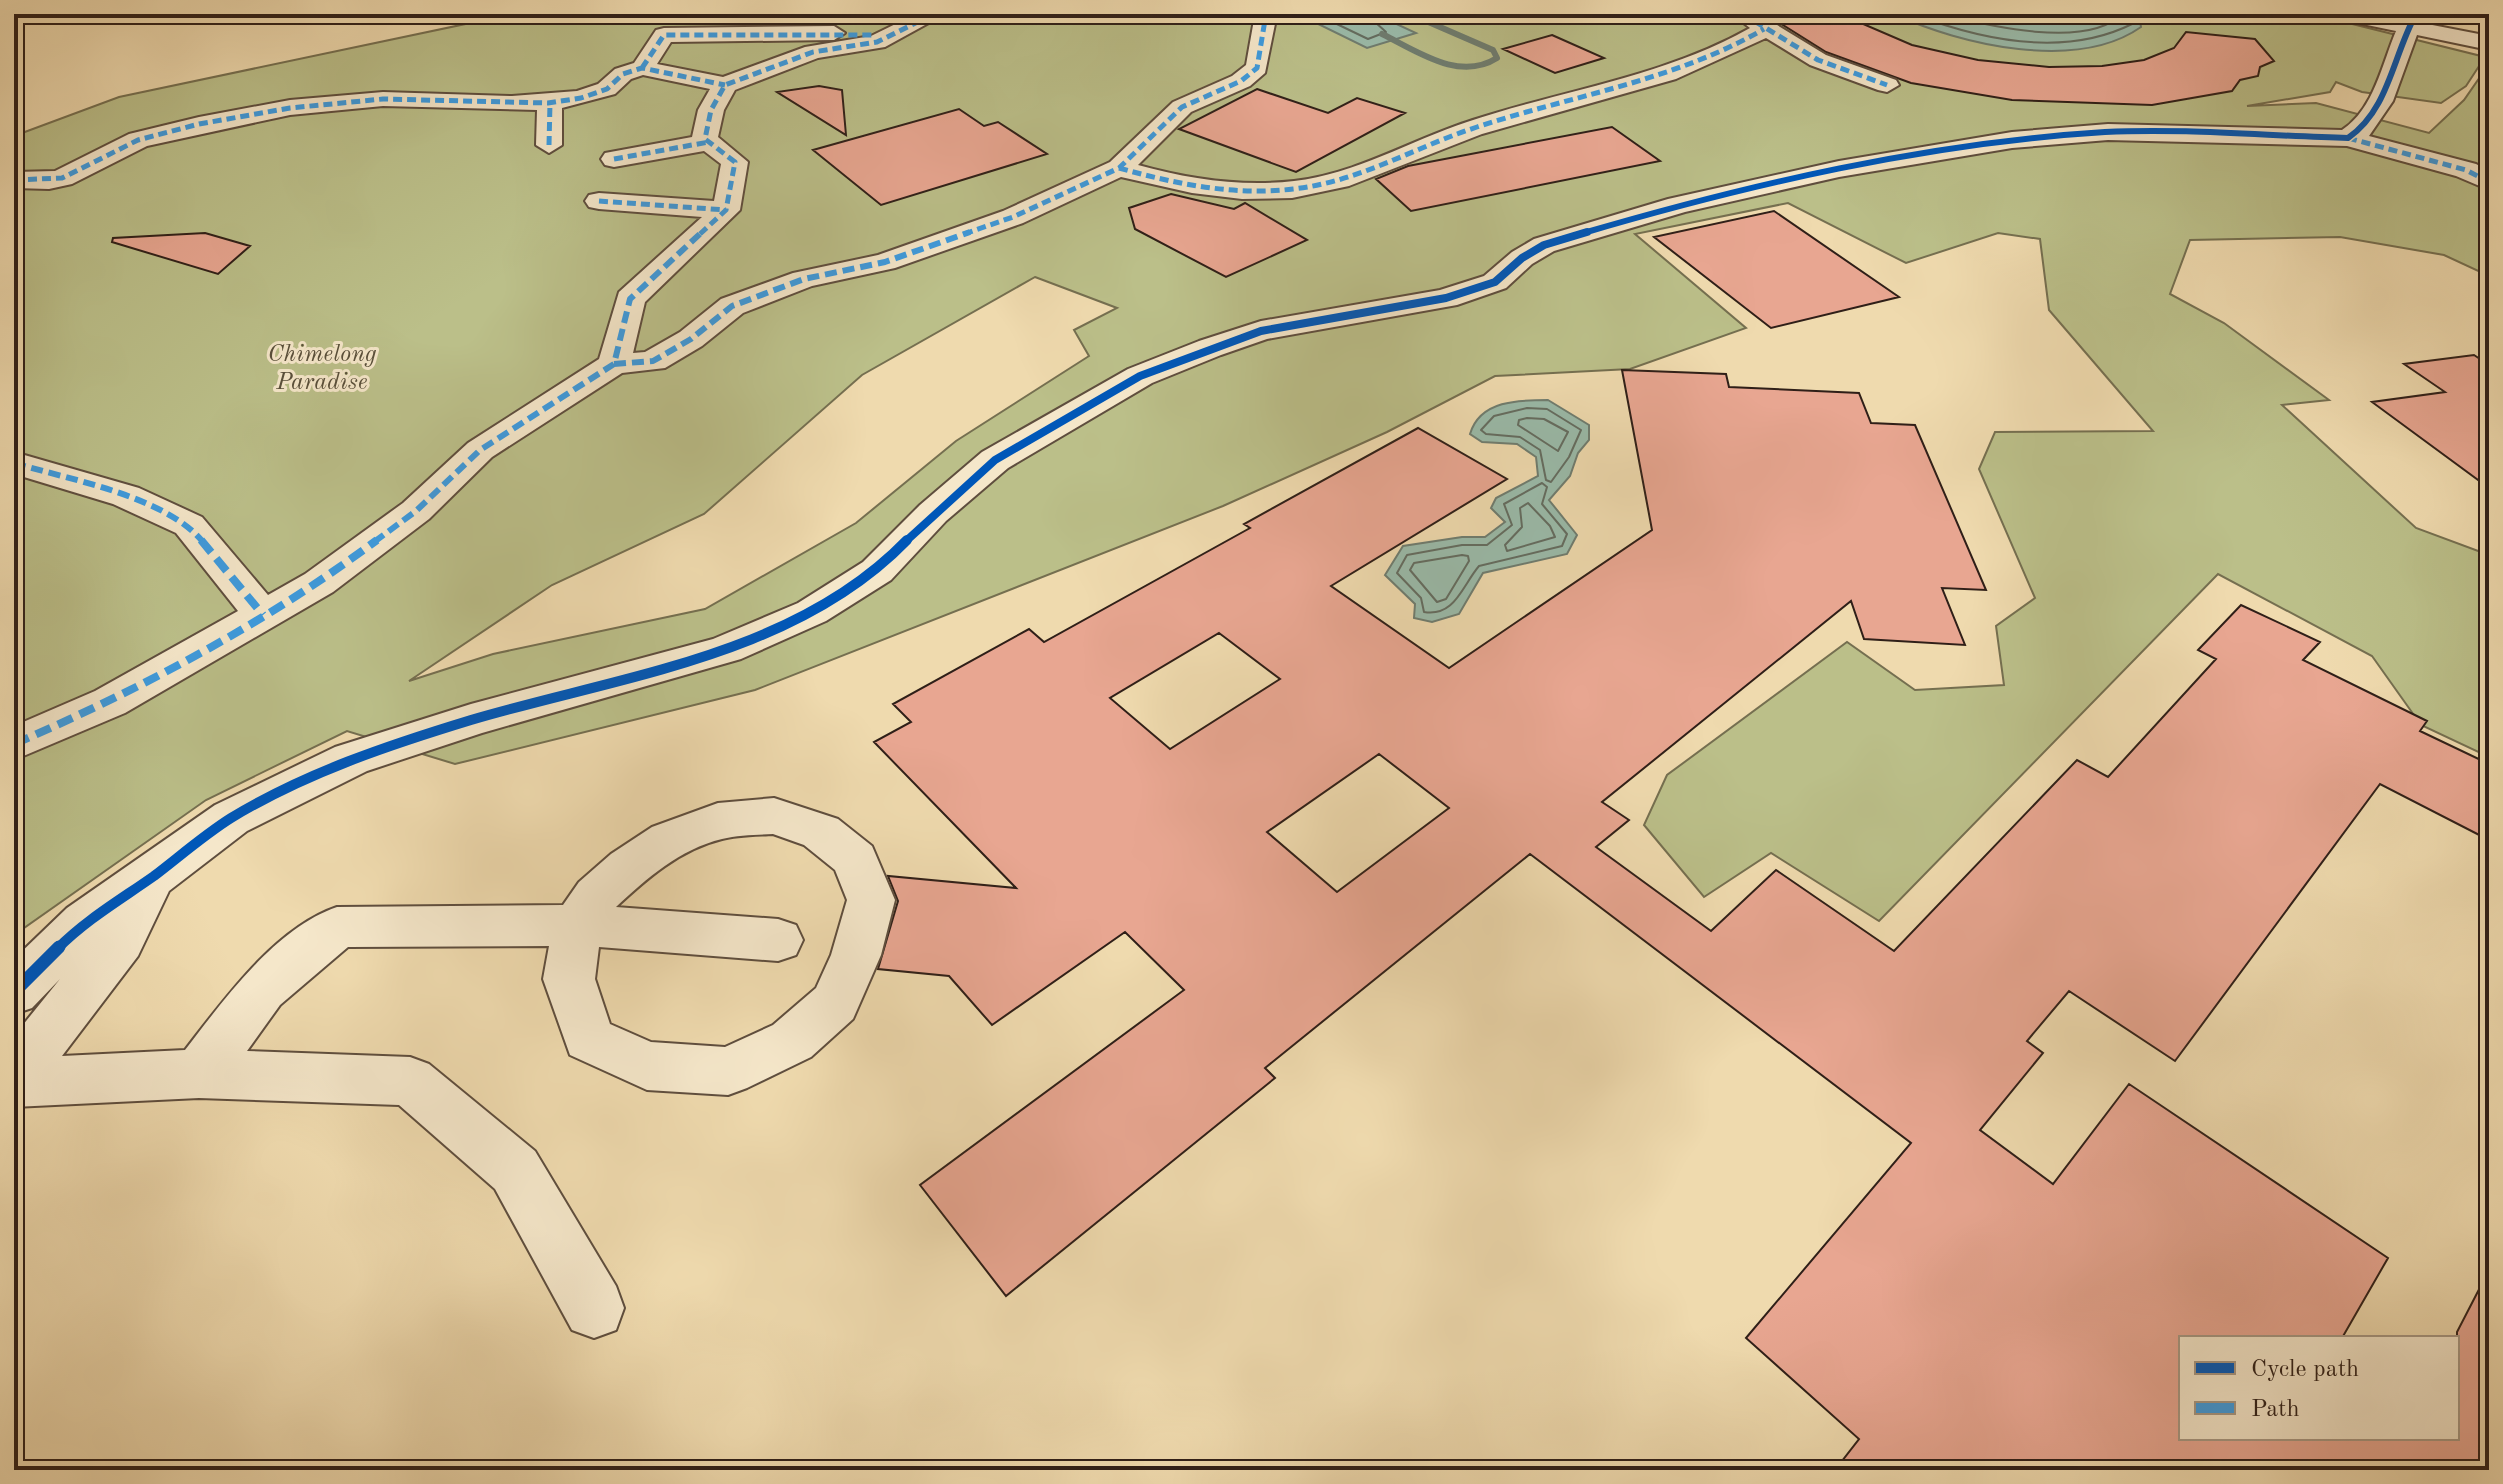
<svg xmlns="http://www.w3.org/2000/svg" width="2503" height="1484" font-family="'Old Standard TT',serif">
  <style>
    .green { fill: #bbbf89; stroke: #756f50; stroke-width: 2; fill-rule: evenodd }
    .water { fill: #9abbaa; stroke: #6f7d70; stroke-width: 2 }
    .lines { fill: none; stroke-linecap: round; stroke-linejoin: round }
    .shore { stroke: #646d61; stroke-width: 2 }
    .stream { stroke: #6f7d70; stroke-width: 6 }
    .building { fill: #e8a691; stroke: #2f1f18; stroke-width: 2; fill-rule: evenodd }
    .minor-casing { stroke: #5f4e3e; stroke-width: 4 }
    .minor { fill: #f5e7ca; fill-rule: evenodd }
    .quiet-far2 { stroke: #3d9bdf; stroke-width: 5; stroke-dasharray: 9 5; stroke-linecap: butt }
    .quiet-far1 { stroke: #3d9bdf; stroke-width: 6; stroke-dasharray: 12 6; stroke-linecap: butt }
    .quiet { stroke: #3d9bdf; stroke-width: 8; stroke-dasharray: 16 8; stroke-linecap: butt }
    .cycleway-far3-casing { stroke: #f5e7ca; stroke-width: 9 }
    .cycleway-far2-casing { stroke: #f5e7ca; stroke-width: 12 }
    .cycleway-far1-casing { stroke: #f5e7ca; stroke-width: 15 }
    .cycleway-casing { stroke: #f5e7ca; stroke-width: 18 }
    .cycleway-far3 { stroke: #0057b8; stroke-width: 6 }
    .cycleway-far2 { stroke: #0057b8; stroke-width: 8 }
    .cycleway-far1 { stroke: #0057b8; stroke-width: 10 }
    .cycleway { stroke: #0057b8; stroke-width: 13 }
    .labels { text-anchor: middle; dominant-baseline: central; stroke-width: 6; stroke-linejoin: round; paint-order: stroke }
    .far-park-label { font-size: 24px; font-style: italic; fill: #594f3a; stroke: #f5e7ca }
  </style>
  <rect width="100%" height="100%" fill="#efdaae"/>
  <filter id="stains"><feTurbulence type="fractalNoise" baseFrequency=".0025" numOctaves="4"/><feColorMatrix values="0 0 0 0 .2 0 0 0 0 .09 0 0 0 0 .02 0 0 0 .5 -.17"/></filter>
  <radialGradient id="worn" r=".72"><stop offset=".6" stop-color="#630" stop-opacity="0"/><stop offset="1" stop-color="#630" stop-opacity=".3"/></radialGradient>
  <path class="green" d="M513,14h1799l173,43 -19,29 -25,17 -79,-11 -26,-10 -6,10 -83,14 69,-3 113,30 35,-33 25,-36v212l-45,-21 -104,-18 -150,3 -20,54 54,29 105,77 -47,5 134,123 73,27v202l-68,-32 -49,-69 -154,-82 -339,347 -108,-68 -67,44 -60,-72 23,-50 180,-133 68,48 89,-5 -8,-59 39,-28 -56,-129 16,-37 158,-1 -104,-121 -9,-71 -42,-6 -92,30 -118,-60 -153,31 111,94 -116,41 -135,7 -108,56 -164,74 -468,184 -300,74 -108,-33 -141,69 -192,135v-799l105,-39zM1035,277l82,31 -43,22 15,26 -133,85 -100,82 -151,86 -212,45 -84,27 143,-96 152,-71 158,-139z"/>
  <path class="water" d="M1375,14l41,19 -49,15 -67,-33z
    M1894,14h245l2,13c-64,45 -180,18 -247,-13z
    M1548,400l41,25v15l-11,13 -8,23 -21,24 28,35 -10,19 -84,19 -24,41 -27,8 -18,-4 1,-14 -30,-29 18,-29 59,-9h23l20,-15 -14,-14 5,-10 42,-22 -2,-19 -19,-13 -35,-2 -12,-8c10,-34 49,-34 78,-34z"/>
  <g class="lines">
    <path class="shore" d="M1316,14l52,25 18,-7 -11,-10 -1,-8
      M1913,14c68,26 151,44 219,10v-10
      M1940,14c45,11 147,36 182,0
      M1993,14l81,5 29,-5
      M1527,408l20,1 34,21 -12,27 -18,25 -5,-2 -6,-30 -20,-13 -34,-3 -5,-4 13,-14z
      M1527,418l17,1 24,13 -10,19 -40,-26 1,-5z
      M1542,483l5,4 -5,17 25,30 -5,12 -83,20c-17,20 -24,51 -55,46l-3,-14 -24,-25 10,-18 55,-10h25l25,-20 -8,-21z
      M1528,503l22,23 5,11 -48,14 -2,-6 17,-18 -2,-19z
      M1462,555l6,1 1,5 -23,38 -9,3 -27,-32 4,-7z"/>
    <path class="stream" d="M1382,34c35,17 77,48 115,24l-4,-8 -83,-36"/>
  </g>
  <path class="building" d="M1775,20l86,3 51,22 66,15 71,7 53,-1 42,-6 30,-12 12,-16 69,7 19,22 -14,6 -2,9 -18,4 -8,11 -80,14 -140,-5 -101,-17 -85,-31z
    M1552,35l52,23 -49,15 -52,-24z
    M819,86l23,4 4,45 -69,-43z
    M1257,89l71,24 29,-15 48,15 -109,59 -117,-43z
    M959,109l25,17 14,-4 49,32 -166,51 -68,-55z
    M1612,127l48,34 -249,50 -35,-32 32,-13z
    M1171,194l63,15 11,-6 62,37 -81,37 -91,-48 -6,-21z
    M1774,211l125,86 -128,31 -117,-91z
    M205,233l45,13 -32,28 -106,-32 1,-4z
    M2474,355l15,10v123l-117,-86 73,-10 -41,-28z
    M1622,370l104,4 3,13 130,6 12,30 44,2 71,165 -44,-2 23,57 -101,-6 -13,-38 -249,201 27,18 -33,27 115,84 65,-61 118,81 183,-191 31,17 108,-118 -18,-9 43,-45 79,37 -17,18 124,61 -7,10 69,33v76l-109,-56 -205,277 -106,-70 -42,50 16,12 -63,77 73,54 76,-100 259,174 -46,80h-161v100h276v-106l32,-62v200h-654l24,-31 -113,-101 165,-195 -381,-289 -265,214 10,10 -269,218 -86,-111 264,-195 -59,-58 -133,93 -43,-49 -71,-7 20,-68 -10,-25 128,12 -142,-146 37,-20 -18,-18 136,-75 15,13 206,-114 -6,-4 174,-96 89,51 -176,107 118,82 203,-138zM1219,633l61,46 -110,70 -60,-51zM1379,754l70,54 -112,84 -70,-60z"/>
  <g class="lines">
    <defs>
      <path id="minor" d="M916,14h29l-60,33 -67,11 -83,32 -11,20 -6,27 30,25 -8,48 -95,92 -12,51 12,-1 35,-20 41,-33 72,-26 85,-18 125,-44 107,-49 63,-60 59,-26 14,-11 9,-51h22l-12,59 -15,13 -59,26 -53,53c50,14 104,22 156,16 62,-7 115,-40 173,-59 95,-32 194,-44 283,-94l-18,-14h27l67,41 70,25 3,5 -12,7 -9,-2 -68,-25 -44,-27 -90,41 -194,55 -133,52 -57,12 -50,1 -50,-6 -71,-16 -98,46 -128,45 -83,18 -69,27 -41,33 -37,22 -43,5 -130,84 -63,62 -96,73 -208,121 -111,47v-34l81,-35 143,-80 -62,-78 -63,-29 -99,-30v-22l125,36 63,29 66,78 37,-21 98,-71 65,-60 131,-84 20,-67 83,-75 -103,-8 -10,-2 -4,-6 4,-6 10,-2 115,8 7,-37 -17,-13 -90,16 -9,-2 -4,-6 4,-6 87,-16 6,-27 12,-21 -67,-14 -12,4 -16,15 -53,14v37l-13,8 -13,-8 1,-35 -154,-4 -93,9 -143,31 -75,38 -23,5 -35,-1v-16l41,-1 74,-37 70,-17 91,-17 93,-8 129,4 65,-5 21,-7 17,-15 19,-6 22,-33 8,-2 170,-2 11,7 -11,7 -163,2 -14,22 66,13 82,-30 66,-11z
        M2335,14h44l23,5 3,-5h22l-5,9 67,13v14l-72,-15 -24,66 -24,35 107,28 13,7v19l-33,-14 -109,-30 -239,-6 -96,8 -173,29 -154,35 -131,39 -22,13 -26,24 -49,17 -190,34 -46,16 -69,28 -144,85 -62,53 -55,59 -65,41 -85,38 -259,74 -115,38 -120,60 -78,60 -31,65 -76,100 123,-6c38,-49 90,-122 152,-143l226,-2 16,-23 32,-28 41,-27 66,-24 56,-5 64,21 34,27 23,54 -14,55 -28,64 -42,38 -64,31 -19,7 -81,-5 -77,-35 -27,-76 6,-33 -201,1 -68,58 -33,46 163,6 19,7 106,87 81,135 8,22 -8,22 -22,8 -22,-8 -77,-141 -96,-84 -200,-7 -185,9v-71l46,-57 -28,29 -18,6v-55l53,-51 148,-103 120,-58 136,-43 242,-65 85,-36 65,-41 57,-57 62,-53 146,-83 71,-28 62,-20 179,-31 44,-14 28,-24 22,-13 134,-40 171,-38 173,-29 96,-8 234,6c32,-21 40,-66 54,-99l-58,-12zM773,834l31,11 31,25 12,30 -16,55 -15,33 -43,37 -48,22 -74,-5 -41,-18 -15,-45 4,-32 179,14 18,-6 7,-15 -7,-15 -18,-6 -162,-12c30,-28 64,-58 106,-68 16,-4 35,-4 51,-5z"/>
    </defs>
    <use href="#minor" class="minor-casing"/>
    <use href="#minor" class="minor"/>
    <path class="quiet-far2" d="M1743,14l75,46 69,25
      M642,68l22,-33h208
      M2348,138l118,32 23,12
      M549,145l1,-42
      M614,159l95,-17
      M1119,168c57,16 115,28 174,21 66,-7 122,-42 184,-62 97,-32 197,-46 287,-98
      M14,180l48,-2 76,-38 61,-16 91,-16 93,-9 165,4 33,-5 26,-9 16,-15 19,-6 83,17
      M599,201l127,9
      M700,234l26,-24 9,-48 -30,-23 6,-29 14,-25 88,-33 64,-10 57,-28
      M964,234l49,-17 106,-49 63,-61 59,-26 16,-13 9,-54"/>
    <path class="quiet-far1" d="M614,364l39,-3 38,-22 41,-33 72,-27 81,-17 85,-30
      M14,463c57,17 151,33 189,79
      M374,542l42,-31 64,-61 134,-86 16,-65 72,-67"/>
    <path class="quiet" d="M201,540l62,75
      M14,744c127,-55 252,-121 363,-204"/>
    <defs>
      <path id="cycleway-far3" d="M1580,234c170,-50 347,-91 525,-102 80,-4 163,4 243,6 41,-28 45,-83 68,-124"/>
      <path id="cycleway-far2" d="M905,542l90,-82 145,-84 121,-45 185,-33 49,-16 27,-24 22,-13 43,-13"/>
      <path id="cycleway-far1" d="M57,949c30,-30 63,-49 97,-73 25,-19 50,-41 77,-58 74,-45 158,-73 240,-98 148,-44 324,-64 436,-180"/>
      <path id="cycleway" d="M14,992l45,-45"/>
    </defs>
    <use href="#cycleway-far3" class="cycleway-far3-casing"/>
    <use href="#cycleway-far2" class="cycleway-far2-casing"/>
    <use href="#cycleway-far1" class="cycleway-far1-casing"/>
    <use href="#cycleway" class="cycleway-casing"/>
    <use href="#cycleway-far3" class="cycleway-far3"/>
    <use href="#cycleway-far2" class="cycleway-far2"/>
    <use href="#cycleway-far1" class="cycleway-far1"/>
    <use href="#cycleway" class="cycleway"/>
  </g>
  <g class="labels">
    <g class="far-park-label">
      <text x="322" y="355">Chimelong<tspan x="322" dy="28">Paradise</tspan></text>
    </g>
  </g>
  <rect width="2503" height="1484" fill="none" stroke="#efdaae" stroke-width="48"/>
  <rect x="16" y="16" width="2471" height="1452" fill="none" stroke="#2f1f18" stroke-width="4"/>
  <rect x="24" y="24" width="2455" height="1436" fill="none" stroke="#2f1f18" stroke-width="2"/>
  <rect x="2179" y="1336" width="280" height="104" fill="#f5e7ca" stroke="#a69783" stroke-width="2"/>
  <rect x="2195" y="1362" width="40" height="12" fill="#0057b8" stroke="#a69783" stroke-width="2"/>
  <text x="2251" y="1376" font-size="24" fill="#2f1f18">Cycle path</text>
  <rect x="2195" y="1402" width="40" height="12" fill="#3d9bdf" stroke="#a69783" stroke-width="2"/>
  <text x="2251" y="1416" font-size="24" fill="#2f1f18">Path</text>
  <rect width="100%" height="100%" filter="url(#stains)"/>
  <rect width="100%" height="100%" fill="url(#worn)"/>
</svg>
